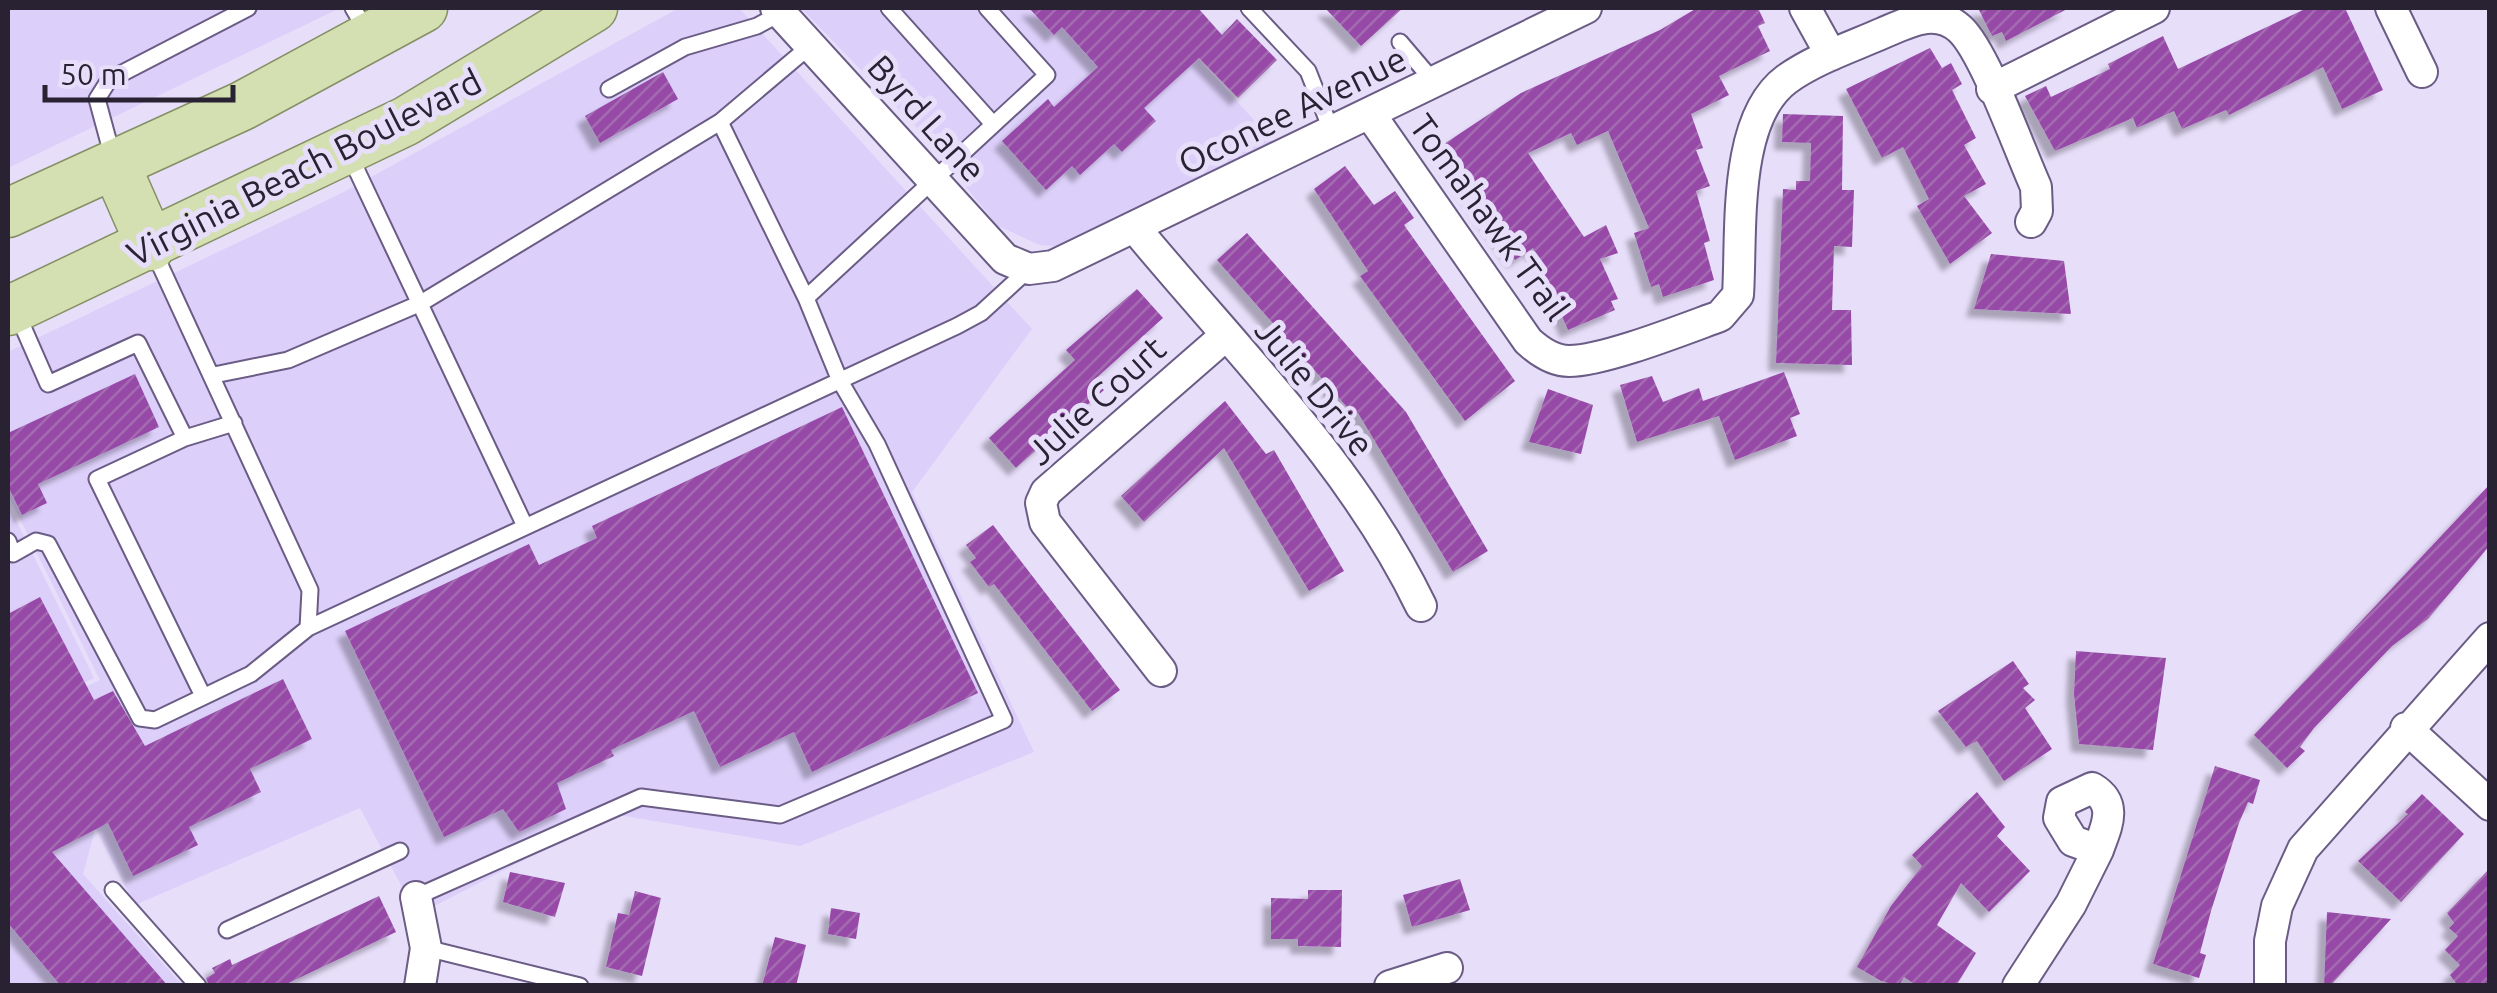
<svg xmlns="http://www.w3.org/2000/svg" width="2497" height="993" font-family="Ubuntu,sans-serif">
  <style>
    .built { fill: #dccffa }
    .building { fill: url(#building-hatch); filter: url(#shadow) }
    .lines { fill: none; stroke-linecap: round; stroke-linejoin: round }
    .service-casing { stroke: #6a5c85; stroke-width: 19 }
    .minor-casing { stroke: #6a5c85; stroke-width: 34 }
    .primary-casing { stroke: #858f64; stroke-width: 51 }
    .service { stroke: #fff; stroke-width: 15 }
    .minor { stroke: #fff; stroke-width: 30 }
    .primary { stroke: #d4dfb2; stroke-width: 48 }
    .labels { text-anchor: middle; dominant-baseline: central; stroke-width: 10; stroke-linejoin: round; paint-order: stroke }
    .street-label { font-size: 35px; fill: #282233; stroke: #e7defa }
  </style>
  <defs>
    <pattern id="building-hatch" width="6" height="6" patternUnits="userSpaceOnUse" patternTransform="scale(2.5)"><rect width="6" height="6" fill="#9749a8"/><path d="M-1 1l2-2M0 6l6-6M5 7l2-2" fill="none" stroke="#a36cb0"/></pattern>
    <filter id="shadow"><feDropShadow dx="-8" dy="8" stdDeviation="2.5" flood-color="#0004"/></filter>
  </defs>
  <rect width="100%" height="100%" fill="#e7defa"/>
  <path class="built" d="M8,8h332l-332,160z
    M679,8h60l293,321 -120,163 122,260 -234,94 -187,-32 -196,101 -57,-107 -225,97 -100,-194 65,-31 -92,-185v-143l334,-159z
    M801,8h351l122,134 -208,105 -26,-2 -42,-19 -78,-95z
    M8,504l86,174 -63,29 63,126 -11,41 99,111h-174z"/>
  <path class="building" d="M1029,8h169l24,27 15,-16 40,41 -39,38 -39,-40 -55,50 12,13 -34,31 -8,-8 -34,31 -8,-9 -26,24 -44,-49 46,-42 6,8 44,-40 -36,-40 -8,8z
    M1325,8h78l-42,38z
    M1697,8h61l7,15 -7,3 12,25 -51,25 10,19 -38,19 12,34 -7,2 14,36 -14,5 14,50 -6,2 10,37 -51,17 -4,-13 -8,3 -17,-54 15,-5 -41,-97 -31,14 -6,-12 -43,20 56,84 22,-12 12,28 -18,6 18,40 -7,2 4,9 -47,20 -35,-82 -18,12 -77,-112 83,-55 139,-63z
    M1978,8h91l-63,33 -4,-9 -10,4z
    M2307,8h38l38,82 -41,19 -19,-42 -94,48 -3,-5 -44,19 -8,-18 -37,17 -4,-10 -78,33 -30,-55 21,-10 5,11 59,-28 -2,-5 55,-28 15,33z
    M1930,48l12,20 9,-5 11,21 -10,6 24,48 -12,7 22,39 -22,12 28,37 -42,31 -33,-58 12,-7 -26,-52 -21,11 -36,-69z
    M663,72l15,27 -78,44 -15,-27z
    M1783,114l60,2 -1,74h12l-2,57 -18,-1 -2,64h19l1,55 -76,-2 7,-174 13,1v-9h14l1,-38 -29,-1z
    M1345,166l29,39 21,-14 19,27 -10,7 111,156 -50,40 -105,-145 8,-5 -54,-82z
    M1247,233l159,179 82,139 -35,21 -95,-159 -3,3 -138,-156z
    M1991,254l73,7 7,53 -97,-5z
    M1137,289l26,29 -69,62 10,10 -88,78 -27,-30 86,-78 -9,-10z
    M1784,372l16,42 -10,4 7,18 -62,24 -16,-44 -82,26 -17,-57 32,-9 11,26 36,-14 4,13z
    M135,374l24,53 -121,57 9,19 -25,12 -14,-29v-53z
    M1548,389l45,16 -12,49 -52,-12z
    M1225,401l41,53 8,-4 70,121 -35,20 -85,-143 -80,74 -23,-26z
    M842,407l136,286 -166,79 -18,-40 -74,35 -26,-56 -83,39 3,6 -57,27 9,26 -47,23 -16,-23 -59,28 -99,-206 184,-87 10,21 58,-27 -5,-12z
    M2490,484v61l-62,74 -36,27 -78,82 -14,19 5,4 -18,17 -33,-33z
    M993,525l127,165 -28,21 -98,-127 -5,3 -19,-25 6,-4 -10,-13z
    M40,597l54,103 19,-9 32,55 138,-67 29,60 -62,30 11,23 -72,35 9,18 -65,31 -25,-53 -56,29 116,134h-107l-53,-63v-309z
    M2076,651l90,7 -13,92 -74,-6 -5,-50z
    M2013,661l16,23 -6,4 12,12 -10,8 27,41 -48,32 -27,-40 -11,6 -28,-36z
    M2215,766l45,14 -7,24 -5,-2 -9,21 -28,88 -11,42 6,2 -7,23 -46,-14z
    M1977,792l28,35 -8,9 33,35 -41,41 -28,-29 -24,42 39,28 -20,33h-39l-13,-9 -5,9 -18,-5 -24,-14 34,-61 31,-40 -10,-11z
    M2422,794l42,40 -63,68 -43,-41 50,-47 -3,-2z
    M2490,868v118h-32l-8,-11 10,-10 -15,-15 13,-14 -9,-8 5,-5 -7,-10z
    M510,872l55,11 -10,34 -52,-15z
    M1460,879l10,31 -58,17 -9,-32z
    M1308,890h34l-1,57 -43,-1v-7h-27v-41l37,1z
    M635,891l26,7 -19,78 -36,-9 12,-54 11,2z
    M379,896l17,36 -114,54h-73l-3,-8 9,-5 -3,-5 18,-9 2,6z
    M831,908l29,5 -4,26 -28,-5z
    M2327,912l64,7 -61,67h-6z
    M775,937l31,8 -10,41h-34z"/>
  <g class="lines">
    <defs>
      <path id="service" d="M353,8l13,22
        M889,8l104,116
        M1249,8l59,63 24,61
        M1400,42l34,40
        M609,89l76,-42 72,-21 24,-13
        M720,122l86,176
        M349,154l176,372
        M113,158l-16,-59 12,-19 139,-72
        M154,252l156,338 -2,38
        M16,311l32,73 90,-41 47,95 49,-15
        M214,375l74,-15 133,-57 299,-181 90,-76
        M185,438l-88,41 106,217
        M8,541l5,13 23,-13 12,3 92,174 15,2 96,-46 57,-46 649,-302 24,-13 48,-44
        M113,890l85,96
        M416,897l225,-100 139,18 224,-95 -127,-276 -37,-63 -34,-83 241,-223 -60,-67
        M227,930l173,-79
        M426,948l154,38"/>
      <path id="minor" d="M776,8l229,251 24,10 24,-3 533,-258
        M1805,8l26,47
        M2391,8l31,64
        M1992,89l162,-81
        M1370,114l158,227c12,11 25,20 41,20 35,0 115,-32 151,-45l18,-21c4,-62 -6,-176 49,-216 28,-20 64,-32 96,-46 26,-11 53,-26 77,-4 25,23 60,123 76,158l1,24 -6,11
        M1135,228c100,121 217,235 286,378
        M1161,671l-116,-149 -4,-19 5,-11 179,-156
        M2406,728l84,77
        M2092,788c27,16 14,39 6,62l-25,-9 -14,-23 3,-16z
        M416,897l10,51 -6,38
        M1390,986l57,-18
        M2018,986l53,-82 27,-54
        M2270,986v-45l7,-35 26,-57 187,-211"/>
      <path id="primary" d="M115,164l36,82
        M8,213l234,-107 181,-98
        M8,311l398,-190 187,-113"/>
    </defs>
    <use href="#service" class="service-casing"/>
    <use href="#minor" class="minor-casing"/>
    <use href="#primary" class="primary-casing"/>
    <use href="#service" class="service"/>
    <use href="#minor" class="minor"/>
    <use href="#primary" class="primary"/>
  </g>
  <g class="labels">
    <g class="street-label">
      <text transform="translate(1292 110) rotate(-26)">Oconee Avenue</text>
      <text transform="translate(927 118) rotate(48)">Byrd Lane</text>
      <text transform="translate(304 167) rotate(-27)">Virginia Beach Boulevard</text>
      <text transform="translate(1490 217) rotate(54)">Tomahawk Trail</text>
      <text transform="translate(1315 387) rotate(51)">Julie Drive</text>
      <text transform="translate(1096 400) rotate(-42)">Julie Court</text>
    </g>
  </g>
  <rect width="2497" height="993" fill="none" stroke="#282233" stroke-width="20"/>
  <path d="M45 85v15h188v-15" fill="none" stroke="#282233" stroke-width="5"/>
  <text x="60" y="85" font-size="30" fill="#282233" stroke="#e7defa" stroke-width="8" paint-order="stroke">50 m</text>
</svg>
